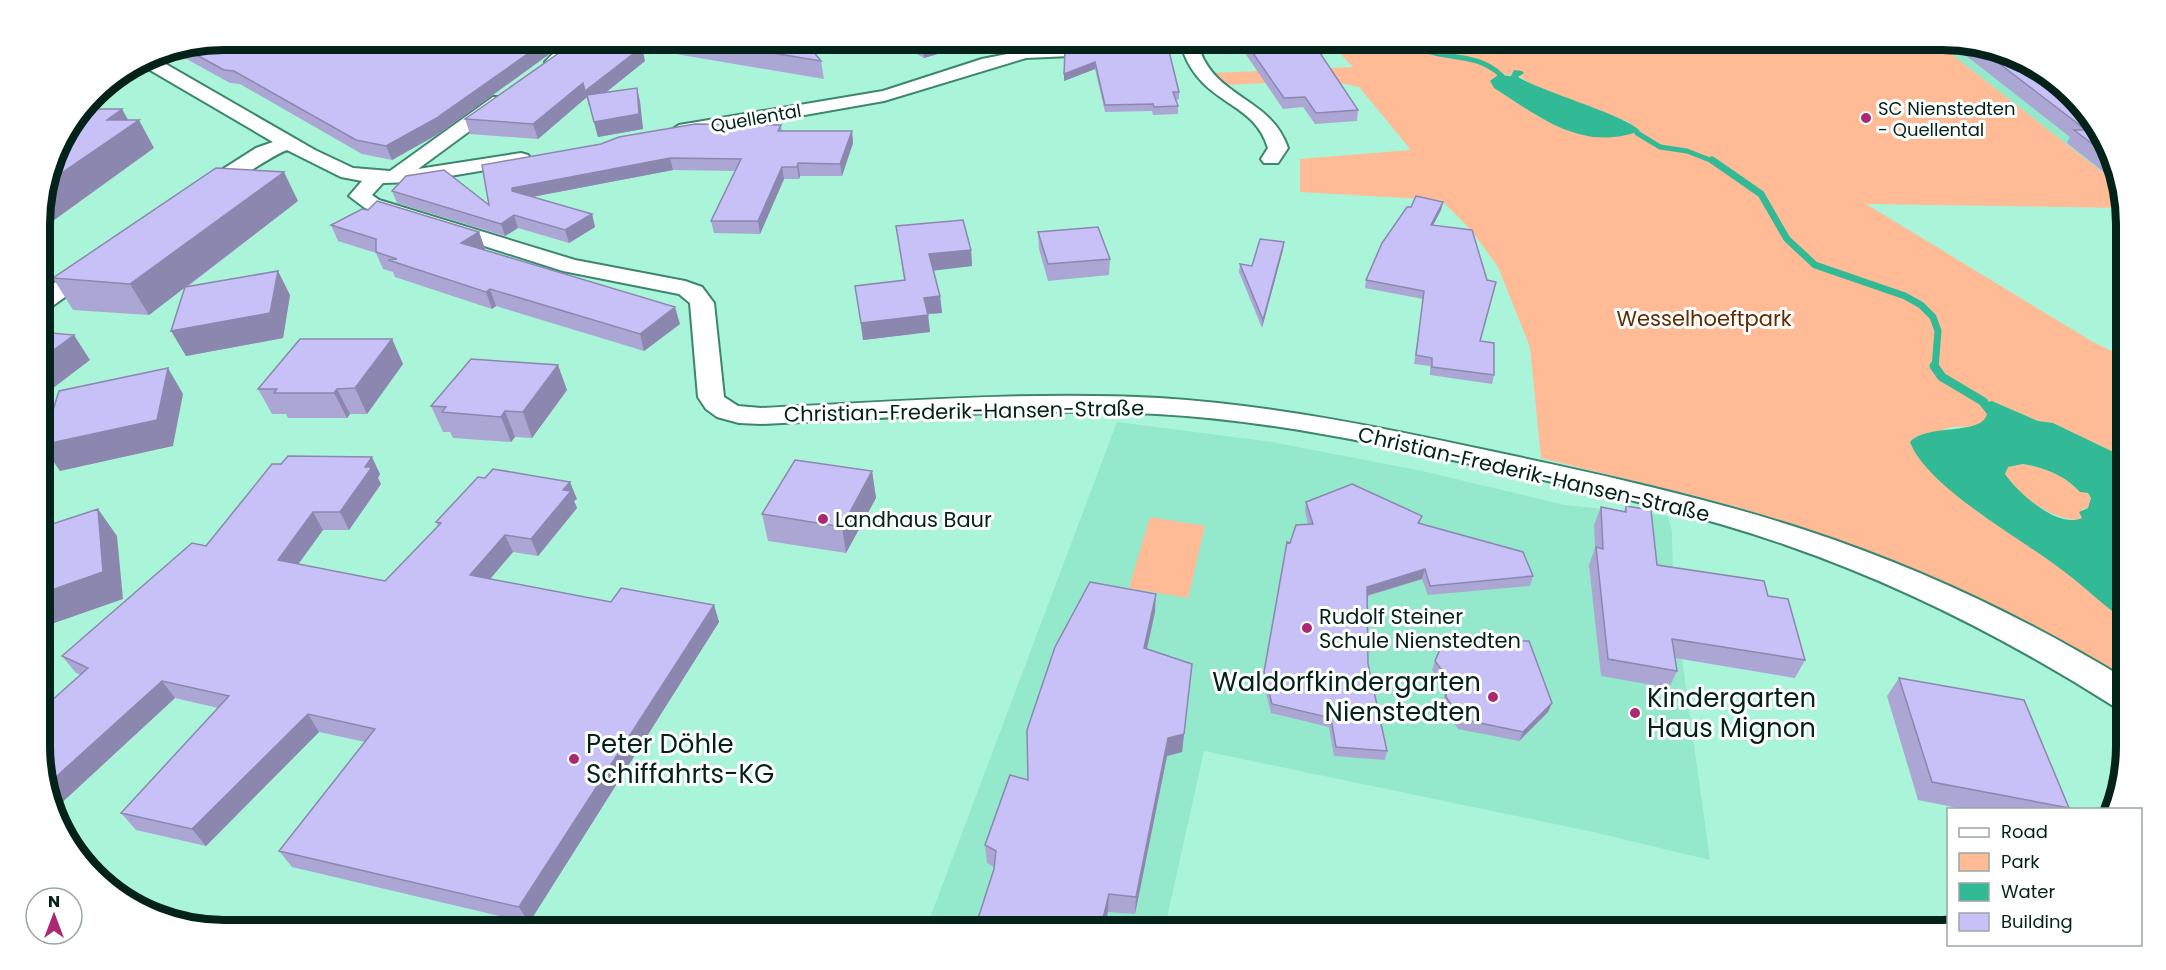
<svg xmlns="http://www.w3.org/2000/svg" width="2166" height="970" font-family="Poppins,sans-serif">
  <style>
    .built { fill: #94e8cb }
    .green { fill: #febb95; fill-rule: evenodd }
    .water { fill: #32ba96; fill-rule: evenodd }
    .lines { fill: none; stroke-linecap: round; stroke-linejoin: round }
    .stream-far2 { stroke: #32ba96; stroke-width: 5 }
    .stream-far1 { stroke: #32ba96; stroke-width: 7 }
    .stream { stroke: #32ba96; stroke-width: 9 }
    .minor-casing { stroke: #3c866f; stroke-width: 4 }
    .minor { fill: #fff; fill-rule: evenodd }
    .wall { fill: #aca6d5 }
    .shaded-wall { fill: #8c87ae }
    .building { fill: #c8c1f8; stroke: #8c87ae; stroke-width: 1.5 }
    .poi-dot { fill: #ab2873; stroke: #fff; stroke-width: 2 }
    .labels { text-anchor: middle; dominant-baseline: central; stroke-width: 6; stroke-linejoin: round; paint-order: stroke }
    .far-poi-label { font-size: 18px; fill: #032219; stroke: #fff; text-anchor: start }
    .far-street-label { font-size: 18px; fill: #032219; stroke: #fff }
    .park-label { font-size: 21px; fill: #632b01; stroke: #fff }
    .street-label { font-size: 21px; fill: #032219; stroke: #fff }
    .poi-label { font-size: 21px; fill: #032219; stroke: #fff; text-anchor: start }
    .near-poi-label { font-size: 26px; fill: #032219; stroke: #fff; text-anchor: start }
    .rim { fill: none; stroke: #032219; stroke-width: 8 }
  </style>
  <rect width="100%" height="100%" fill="#aaf5da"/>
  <path class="built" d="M1932,39l81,14 76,58 31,75z
    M1117,422l155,20 150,29 143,34 103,11 4,16 1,62 37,266 -121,-29 -385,-80 -40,180h-239z"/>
  <path class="green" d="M1461,39h471l188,147 5,22 -259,-4 227,138 33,16v100l-73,-35 -15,-2 -46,-20 -12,3 8,10c-6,19 -29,9 -43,15 -9,4 -20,19 -28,26l38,38 112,80 60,49v62c-96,-50 -191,-107 -293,-145 -94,-36 -195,-56 -293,-81l-11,-111 -32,-80 -26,-36 -31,-31 -141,-8v-33l111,-9 -52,-63 -33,-7 -100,5 -14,-12 141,-6 -20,-21zM1498,75h20l17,12 91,34 14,10c-58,20 -99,-13 -146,-43z
    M2023,464c21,3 43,12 57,28l8,1 3,6 -3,9 -6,1 1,9c-14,8 -52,-14 -64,-25 -5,-5 -9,-12 -14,-19l2,-7z
    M1150,517l55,9 -17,72 -59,-10z"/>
  <path class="water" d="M1514,70l8,1 2,2 -6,4c25,15 110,39 122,54 -58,21 -99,-13 -146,-43l-4,-7 8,-6 13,1z
    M1992,401l46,20 15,2 73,35 1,164c-22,-15 -40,-33 -61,-49 -40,-32 -138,-84 -156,-131 17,-19 72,-6 77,-28l-8,-10zM2023,464c21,3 43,12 57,28l8,1 3,5 -3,10 -9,4 3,6c-24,11 -64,-25 -77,-44l3,-7z"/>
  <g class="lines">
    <path class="stream-far2" d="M1409,41c28,23 64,7 93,35
      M1637,133l23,14 27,4 28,11"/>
    <path class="stream-far1" d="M1712,160l49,34 26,45 28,26 90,31 16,9 12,12 5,14 -3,37"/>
    <path class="stream" d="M1934,366l8,11 42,25"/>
    <defs>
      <path id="minor" d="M579,39h23l-22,12 -20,15h-12l-3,-4c9,-11 22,-18 34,-23z
        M1243,39h130l-8,5 -165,7c18,48 71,47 88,97l-10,15h-14l-3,-4 7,-11c-14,-48 -65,-42 -85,-97l-157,7 -142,43 -205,36 -9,-6 9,-6 204,-34 99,-32 30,-6 9,-5z
        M150,55l165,95 38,18 37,3 103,-74h12l3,4 -3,4 -87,64 103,-16 7,2 3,4 -3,4 -114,19 -31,1 -11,12 7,5 196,60 110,21 17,6 12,16 10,94 14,9 23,2c132,-6 266,-17 398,-10 113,7 225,30 336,54 104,22 209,45 310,78 113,37 221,88 322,150v30l-12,-3c-104,-66 -213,-122 -329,-162 -98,-34 -201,-56 -302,-78 -108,-24 -217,-47 -327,-53 -132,-7 -265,4 -396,10l-22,-1 -22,-6 -11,-8 -8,-12 -8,-94 -11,-9 -116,-23 -198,-63 -16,-12 13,-15 -21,-4 -54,-27c-22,8 -71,48 -89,43l-3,-4 3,-4 58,-37 17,-6 -135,-79z
        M91,261l8,2 3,5 -3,5 -51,36 -8,2v-18l43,-30z"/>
    </defs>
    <use href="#minor" class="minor-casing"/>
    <use href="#minor" class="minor"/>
  </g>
  <path class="wall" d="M224,39h356l-25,11 -115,83 -48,27 -30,-6 -122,-70 -10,-1 -58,-32 -1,-2z
    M661,39h142l18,22 3,18 -160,-27z
    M889,39h75l1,7 -41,12z
    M1066,39h99v1l-99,4z
    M1946,40l67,13 76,58 29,70h-3l-48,-38 3,-6z
    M1246,43l112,67 -1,11 -42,3 -12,-17 -20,2 -38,-56z
    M1065,51l114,41v7l-3,1 2,6v8l-25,1 -1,-4 -47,1 -10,-43 -31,12z
    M645,61l-39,31 31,-4 3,14 3,27 -45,8 -11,-40 -49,42 -68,-5 -5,-15z
    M781,125l1,6h70l1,12 -11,33h-42l-1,3h-15l-24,55 -46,-1 -3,-12 25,-50 -63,-1 -141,27 60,17 3,13 -26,16 -51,-15 -13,8 -108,-33 -5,-12 97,14z
    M298,201l-111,86 103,8 -7,43 -97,18 -2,-68 -35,27 -76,-5 -20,-32z
    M1443,202l-2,8 -8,15 61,150 -2,9 -62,-9v-9l-16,-2 9,-65 -58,-11 1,-8 45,-73z
    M331,225l148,7 6,17h-2l197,75 -36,27 -148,-45 -4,3 -97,-32 -2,-5 -10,-3 -7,-16 -38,-12z
    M896,226l75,24 1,16 -38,4 6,26 2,17 -14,1 2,18 -67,8 -8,-54 49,-6z
    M1038,232l72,27 -1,16 -61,6 -9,-32z
    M1284,242l-1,8 -21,78 -23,-56 1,-8 12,2z
    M392,339l11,25 -36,50h-17l-3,4h-59l-2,-4h-14l-14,-25z
    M567,390l-35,48 -17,-1 -4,5 -58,-4 -3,-6h-7l-12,-26z
    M872,471l4,27 -30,55 -78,-12 -6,-27z
    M380,474l-2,4 3,6 -32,46h-26l-25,34 87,17 53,-55 -2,-4 141,-23 -3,2 3,7 -39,48 -25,-4 -23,27 121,23 103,3 5,17 -190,301 -237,-56 -13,-16 86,-109 -46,-10 -113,114 -70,-16 -15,-17 97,-105 -43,-10 -119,110 -15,-37 40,-96 -5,-2 -14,-17 144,-110z
    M1306,502l116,14 -2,7 113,53 -3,10 -102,9 -6,-16 -54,17v68l19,87 -2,9 -51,-4 -5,-29 -58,-14 -8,-32 24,-139 3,1 18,-19 -3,-13z
    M1626,506l31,59 111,31 37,64 -10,18 -120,-20 2,13 -8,17 -68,-12 -12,-111 6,-17 -1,-23 7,-18 23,4z
    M1155,612l-8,37 45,15 -10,88 -15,4 -32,158 -27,-2 -114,-45 -7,-4 -2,-18 43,-65z
    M1435,661l117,42 -4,9 -29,29 -61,-12 -15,-23 2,-18 -13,-18z
    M1899,678l170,130 -2,2h-99l-50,-10 -31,-104z"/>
  <path class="shaded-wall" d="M549,39h31l-25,11 -115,83 -48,27 -6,-14z
    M926,39h38l1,7 -41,12 -2,-18z
    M642,47l3,14 -56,45 -4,-15z
    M1095,62v7l-31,12v-7z
    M583,83l4,14 -49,42 -5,-15z
    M637,88l3,14 3,27 -45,8 -4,-15z
    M122,109l9,16 8,-5 15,28 -115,83v-20l8,-28 60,-63z
    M852,131l1,12 -11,33 -2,-12z
    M670,158l3,12 -157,30 -4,-9v-3z
    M798,163l2,13 -1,3 -2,-12z
    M782,167l2,12 -24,55 -2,-13z
    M284,172l14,29 -149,114 -19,-31z
    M1443,202l-2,8 -12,23 2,-8z
    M592,214l3,13 -26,16 -4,-13z
    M514,215l4,13 -13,8 -4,-12z
    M479,232l6,17 -17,10 -7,-16z
    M1284,242l-1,8 -21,78 1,-8z
    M971,250l1,16 -41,5 -2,-17z
    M278,271l12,24 -7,43 -97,18 -15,-25z
    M490,289l6,17 -4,3 -6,-17z
    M940,296l2,17 -16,1 -2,-16z
    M675,307l5,17 -36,27 -4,-17z
    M928,315l2,17 -67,8 -2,-17z
    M74,335l16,25 -50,38v-38z
    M392,339l11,25 -36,50 -12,-26z
    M558,365l9,25 -35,48 -9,-26z
    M168,368l15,26 -10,52 -113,25 -18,-26z
    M337,389l13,25 -3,4 -13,-25z
    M505,411l10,26 -4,5 -10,-25z
    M372,457l8,17 -2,4 3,6 -32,46 -9,-18 25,-45z
    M872,471l4,27 -30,55 -4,-26z
    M570,482l7,17 -3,2 3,7 -39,48 -7,-17 32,-49z
    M98,509l19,27 6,63 -83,29v-34z
    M313,512l10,18 -34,47 -11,-17z
    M505,535l8,17 -34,40 -9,-17z
    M1425,569l-3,10 -57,17 2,-9z
    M1156,594l-1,18 -12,54 1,-18z
    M714,605l5,17 -190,301 -10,-16z
    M1192,664l-10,88 -15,4 -32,158 1,-17 32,-159z
    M162,681l13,17 -119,110 -9,-23z
    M1552,703l-4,9 -29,29 4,-9z
    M308,714l11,18 -113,114 -14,-17z
    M1109,894l-1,18 -4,19h-4z"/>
  <path class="building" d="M224,39h325l-114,80 -49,27 -30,-6 -122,-69 -10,-1 -42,-23z
    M689,39h114l18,22z
    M576,41l66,6 -57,44 -2,-8 -50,41 -68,-5z
    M1312,41l46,69 -42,3 -11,-16 -21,1 -38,-55z
    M1975,45l38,8 76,58 18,44 -33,-25h12z
    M1168,47l11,45h-6l5,14 -24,1 -1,-3 -48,1 -10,-43 -31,12 1,-23z
    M637,88l2,26 -45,8 -7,-27z
    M84,109h38l-15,11h32l-92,63 11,-41z
    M695,124l86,1 -3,6h74l-12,33 -42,-1 -1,4h-15l-24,54h-47l30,-62 -71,-1 -158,30v3l80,23 -27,16 -51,-15 -13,9 -109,-33 14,-15 38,-6 45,35 -7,-40 119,-21 18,-7z
    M216,168l68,4 -154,112 -77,-6z
    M1416,196l27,6 -12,23 41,5 15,50 9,2 -16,59 14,2v32l-62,-8v-9l-16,-3 8,-64 -58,-11 16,-37 25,-36h4z
    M377,201l102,31 -18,11 214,64 -35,27 -150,-45 -4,3 -98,-32 9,-1 -21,-7v-13l-45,-14 31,-16 6,1z
    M963,220l8,30 -42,4 11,42 -16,2 4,17 -67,8 -6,-37 50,-6 -9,-54z
    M1098,227l12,32 -62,5 -10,-32z
    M1260,239l24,3 -21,78 -23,-56 12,2z
    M278,271l-8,42 -99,18 14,-44z
    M40,332l34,3 -34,25z
    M300,339h92l-37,49 -18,1 -3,4h-60l3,-4h-19z
    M471,359l87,6 -35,47 -18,-1 -4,6 -59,-5 4,-5 -15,-1z
    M168,368l-11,52 -115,25 17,-54z
    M288,456l84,1 -7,10h7l-32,45h-27l-35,48 107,21 56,-58 -5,-1 42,-45 7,1 8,-9 77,13 -7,8 8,1 -40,48 -26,-4 -35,40 141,27 10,-14 93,17 -195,302 -240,-56 96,-122 -67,-15 -116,115 -71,-16 108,-117 -67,-15 -115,104 -6,-14 -1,-60 48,-43 -26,-12 130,-113 14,3 66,-82h9z
    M795,460l77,11 -30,56 -80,-13z
    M1352,484l70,32 -4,7 105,29 10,24 -103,10 -5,-17 -58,18 1,77 19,87 -51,-4 -5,-29 -59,-14 -8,-32 23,-130 3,1 6,-18 17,-1 -7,-22z
    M1626,506l25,4 6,55 107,16 4,15 20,3 17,61 -133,-21 5,32 -69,-12 -12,-112 7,2 -2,-42 25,5z
    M98,509l5,63 -63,22v-66z
    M1090,582l66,12 -12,54 48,16 -8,70 -16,4 -32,159 -27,-3 -9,37h-126l20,-62 2,-18 -11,-6 25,-70 18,5 -1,-50 28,-83z
    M1513,635l5,6h11l23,62 -29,29 -62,-13 -15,-22 2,-18 -13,-18 6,-14 23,-1 5,-10z
    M1899,678l125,22 45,108 -137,-26z"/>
  <g class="poi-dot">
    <circle cx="1866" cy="118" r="6"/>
    <circle cx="823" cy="519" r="6"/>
    <circle cx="1307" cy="628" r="6"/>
    <circle cx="1493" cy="697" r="6"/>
    <circle cx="1635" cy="713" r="6"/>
    <circle cx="574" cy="759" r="6"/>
  </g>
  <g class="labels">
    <g class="far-poi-label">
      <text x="1878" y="108">SC Nienstedten<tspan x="1878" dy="21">- Quellental</tspan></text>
    </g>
    <g class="far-street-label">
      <text transform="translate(756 118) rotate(-10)">Quellental</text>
    </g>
    <g class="park-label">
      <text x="1704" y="318">Wesselhoeftpark</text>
    </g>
    <g class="street-label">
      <text transform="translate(964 411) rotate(-1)">Christian-Frederik-Hansen-Straße</text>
      <text transform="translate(1534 474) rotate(13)">Christian-Frederik-Hansen-Straße</text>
    </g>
    <g class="poi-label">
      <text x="835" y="519">Landhaus Baur</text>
      <text x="1319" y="616">Rudolf Steiner<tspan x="1319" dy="24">Schule Nienstedten</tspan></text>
    </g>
    <g class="near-poi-label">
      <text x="1481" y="682" text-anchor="end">Waldorfkindergarten<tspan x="1481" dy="30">Nienstedten</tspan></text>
      <text x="1647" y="698">Kindergarten<tspan x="1647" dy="30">Haus Mignon</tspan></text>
      <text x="586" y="744">Peter Döhle<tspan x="586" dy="30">Schiffahrts-KG</tspan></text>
    </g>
  </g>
  <path d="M0 0H2166V970H0ZM224 50H1942A174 174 0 0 1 2116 224V746A174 174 0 0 1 1942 920H224A174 174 0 0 1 50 746V224A174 174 0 0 1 224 50Z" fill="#fff" fill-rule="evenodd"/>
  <path class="rim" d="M224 50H1942A174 174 0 0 1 2116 224V746A174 174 0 0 1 1942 920H224A174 174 0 0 1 50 746V224A174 174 0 0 1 224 50Z"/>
  <rect x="1947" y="808" width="195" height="138" fill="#ffffff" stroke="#9aa7a3" stroke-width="1.5"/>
  <rect x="1959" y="828" width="30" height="9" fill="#ffffff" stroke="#9aa7a3" stroke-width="1.5"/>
  <text x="2001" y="838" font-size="18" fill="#032219">Road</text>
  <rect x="1959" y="853" width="30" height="18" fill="#febb95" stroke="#9aa7a3" stroke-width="1.5"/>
  <text x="2001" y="868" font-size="18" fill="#032219">Park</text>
  <rect x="1959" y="883" width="30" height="18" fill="#32ba96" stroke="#9aa7a3" stroke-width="1.5"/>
  <text x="2001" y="898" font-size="18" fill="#032219">Water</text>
  <rect x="1959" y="913" width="30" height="18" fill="#c8c1f8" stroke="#9aa7a3" stroke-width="1.5"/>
  <text x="2001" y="928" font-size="18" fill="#032219">Building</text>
  <g transform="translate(54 916)"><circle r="28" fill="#ffffff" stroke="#9aa7a3" stroke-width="1.5"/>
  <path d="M0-4.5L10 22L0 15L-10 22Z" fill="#ab2873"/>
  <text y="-9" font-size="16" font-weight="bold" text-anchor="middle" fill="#032219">N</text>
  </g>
</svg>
